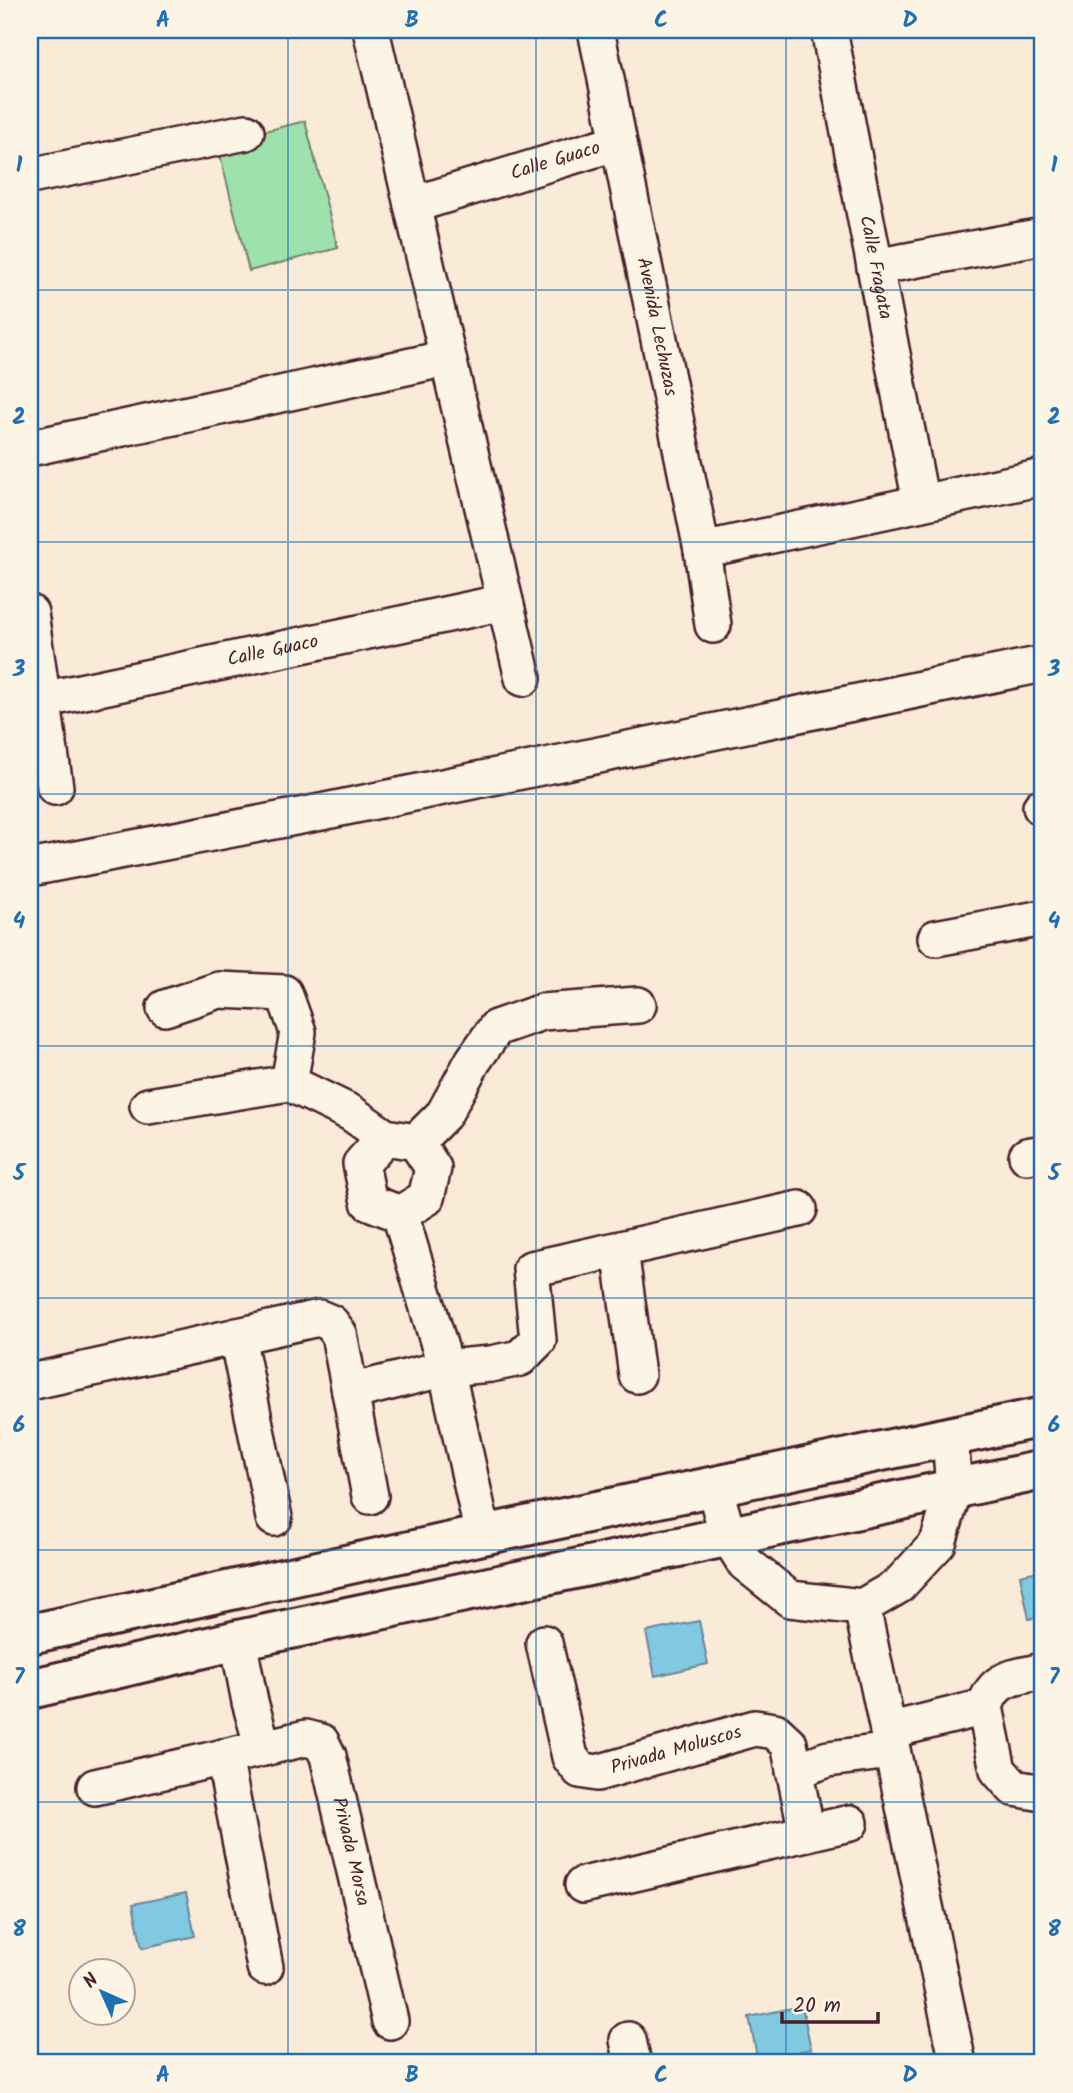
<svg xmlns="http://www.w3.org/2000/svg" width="1073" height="2093" font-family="Kalam,sans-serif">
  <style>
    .green { fill: #9de1ac; stroke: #74806c; stroke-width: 2 }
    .water { fill: #80c9e0; stroke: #6a8598; stroke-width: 2 }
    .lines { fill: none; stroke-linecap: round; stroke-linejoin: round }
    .street-casing { stroke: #4a1f2b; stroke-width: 40 }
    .secondary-casing { stroke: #4a1f2b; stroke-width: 44 }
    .street { stroke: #fcf5e5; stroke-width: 35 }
    .secondary { stroke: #fcf5e5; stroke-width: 38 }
    .grid { fill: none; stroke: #1f6fb2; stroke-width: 2; stroke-opacity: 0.55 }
    .labels { text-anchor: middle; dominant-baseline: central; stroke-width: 5; stroke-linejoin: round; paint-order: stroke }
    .street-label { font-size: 19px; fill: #4a1f2b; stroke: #fcf5e5 }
    .neatline { fill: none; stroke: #1f6fb2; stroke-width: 2.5 }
    .grid-label { font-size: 23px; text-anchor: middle; font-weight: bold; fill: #1f6fb2 }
  </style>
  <rect width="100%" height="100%" fill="#f9ebd7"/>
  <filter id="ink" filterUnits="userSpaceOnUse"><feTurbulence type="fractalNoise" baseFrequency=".0143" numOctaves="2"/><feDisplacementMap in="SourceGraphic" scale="14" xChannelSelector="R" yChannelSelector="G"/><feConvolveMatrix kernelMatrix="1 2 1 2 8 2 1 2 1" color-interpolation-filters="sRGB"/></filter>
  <g filter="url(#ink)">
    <path class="green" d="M305,121l33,127 -89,23 -32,-128z"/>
    <path class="water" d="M1043,1570v46l-14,3 -9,-44z
      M699,1621l9,43 -53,12 -9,-44z
      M186,1893l9,43 -53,12 -9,-44z
      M802,2006l9,43 -53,12 -9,-44z"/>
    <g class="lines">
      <defs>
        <g id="street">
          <path d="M371,30l152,648"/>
          <path id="s1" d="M596,30l106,520 11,75"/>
          <path id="s2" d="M829,30l92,473"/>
          <path d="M30,176l216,-44"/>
          <path id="s3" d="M412,205l206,-63"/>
          <path d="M875,267l168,-31"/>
          <path d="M30,448l418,-90"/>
          <path d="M702,550l341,-73"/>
          <path d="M30,613l25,174"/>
          <path id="s4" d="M42,700l463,-98"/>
          <path d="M1041,807h2"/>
          <path d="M30,868l291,-56 722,-148"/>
          <path d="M936,938l107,-20"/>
          <path d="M165,1008l54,-18 65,3 14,39 -9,51"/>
          <path d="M148,1106l141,-23 62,30 34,24"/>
          <path d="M385,1137l31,5 17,26 -7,30 -26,16 -31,-12 -8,-38z"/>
          <path d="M416,1142l28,-28 29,-53 23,-33 46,-16 96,-7"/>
          <path d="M1027,1156l16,-3"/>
          <path d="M400,1214l46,154 37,167"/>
          <path d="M620,1250l17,125"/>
          <path d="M237,1336l37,182"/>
          <path d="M30,1382l289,-64 12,5 8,11 31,162"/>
          <path d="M350,1392l96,-24 45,-4 29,-6 18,-18 -7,-71 268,-60"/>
          <path d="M714,1486l14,50 17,27 45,36 72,8 36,-21 40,-43 16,-54 -4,-53"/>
          <path d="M862,1607l96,456"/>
          <path d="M238,1640l12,62 13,46"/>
          <path id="s5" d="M544,1643l26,114 10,13 17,3 158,-45 20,3 14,13 18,89"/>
          <path d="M985,1707l13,63 16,18 29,5"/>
          <path d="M888,1731l97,-24c9,-31 30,-29 58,-36"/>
          <path d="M224,1757l41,210"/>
          <path d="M794,1771l34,-12 63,-8"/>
          <path id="s6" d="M95,1787l211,-49 15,4 7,14 62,265"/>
          <path d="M583,1885l267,-62"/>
          <path d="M628,2040l5,23"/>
        </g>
        <path id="secondary" d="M30,1634l453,-99 560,-118
          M30,1689l208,-49 805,-170"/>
      </defs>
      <use href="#street" class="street-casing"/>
      <use href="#secondary" class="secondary-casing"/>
      <use href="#street" class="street"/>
      <use href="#secondary" class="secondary"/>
    </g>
  </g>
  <path class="grid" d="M288,30v2033M536,30v2033M786,30v2033M30,290h1013M30,542h1013M30,794h1013M30,1046h1013M30,1298h1013M30,1550h1013M30,1802h1013"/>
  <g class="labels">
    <g class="street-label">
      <text stroke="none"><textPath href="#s3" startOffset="150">Calle Guaco</textPath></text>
      <text stroke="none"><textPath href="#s2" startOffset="242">Calle Fragata</textPath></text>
      <text stroke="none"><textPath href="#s1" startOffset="303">Avenida Lechuzas</textPath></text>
      <text stroke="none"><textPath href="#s4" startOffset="236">Calle Guaco</textPath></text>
      <text stroke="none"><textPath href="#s5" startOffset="233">Privada Moluscos</textPath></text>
      <text stroke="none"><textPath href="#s6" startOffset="346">Privada Morsa</textPath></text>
    </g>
  </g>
  <rect width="1073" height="2093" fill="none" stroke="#fcf5e5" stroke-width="77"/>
  <g transform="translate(102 1992) rotate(315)"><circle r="33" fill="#fcf5e5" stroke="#b59f9b" stroke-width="2"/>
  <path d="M0-5L12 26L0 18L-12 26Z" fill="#1f6fb2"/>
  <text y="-10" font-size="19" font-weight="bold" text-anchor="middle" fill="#4a1f2b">N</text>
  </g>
  <path d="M782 2012v10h96v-10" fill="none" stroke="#4a1f2b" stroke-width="3.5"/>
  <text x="793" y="2012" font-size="21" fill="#4a1f2b" stroke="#fcf5e5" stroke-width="5" paint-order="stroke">20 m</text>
  <rect x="38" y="38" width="996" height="2016" class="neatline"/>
  <g class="grid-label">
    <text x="163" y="27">A</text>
    <text x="412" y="27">B</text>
    <text x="661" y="27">C</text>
    <text x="910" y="27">D</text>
    <text x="19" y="172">1</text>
    <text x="1054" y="172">1</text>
    <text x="19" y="424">2</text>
    <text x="1054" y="424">2</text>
    <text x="19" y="676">3</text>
    <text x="1054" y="676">3</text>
    <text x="19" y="928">4</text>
    <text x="1054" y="928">4</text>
    <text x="19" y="1180">5</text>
    <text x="1054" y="1180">5</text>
    <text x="19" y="1432">6</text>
    <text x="1054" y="1432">6</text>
    <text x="19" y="1684">7</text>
    <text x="1054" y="1684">7</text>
    <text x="19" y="1936">8</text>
    <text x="1054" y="1936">8</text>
    <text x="163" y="2082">A</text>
    <text x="412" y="2082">B</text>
    <text x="661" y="2082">C</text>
    <text x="910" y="2082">D</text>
  </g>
</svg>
